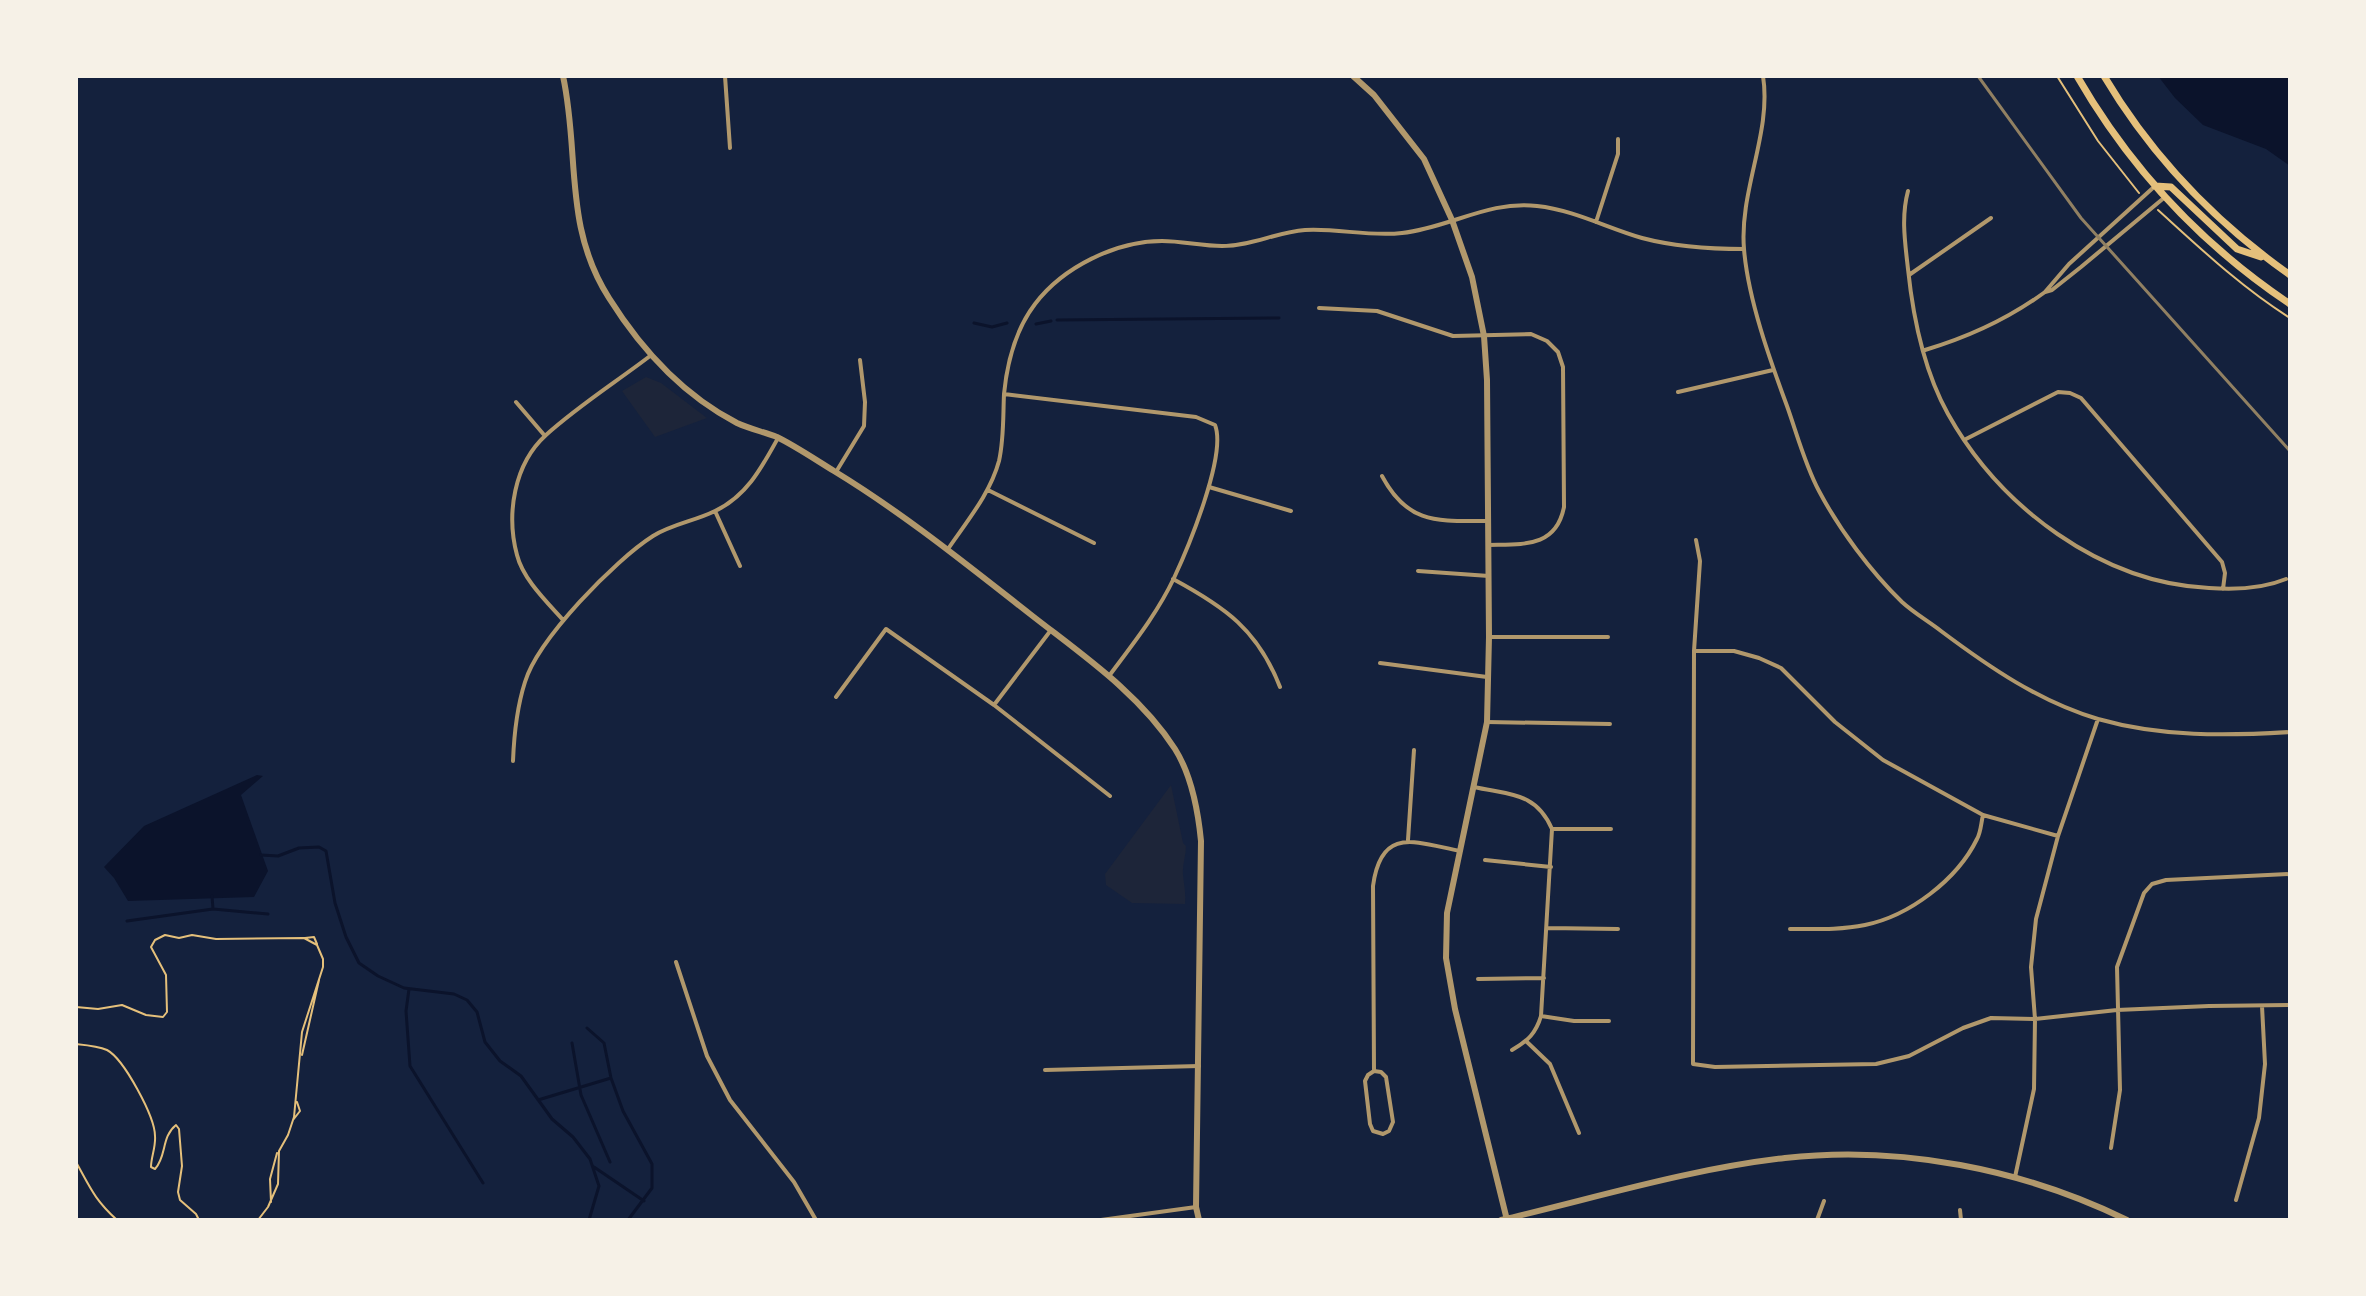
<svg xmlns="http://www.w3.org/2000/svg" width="2366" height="1296" font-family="'Zilla Slab',serif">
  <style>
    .green { fill: #1d2539 }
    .water { fill: #0b132b }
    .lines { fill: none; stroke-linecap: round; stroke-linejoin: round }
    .stream { stroke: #0b132b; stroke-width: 3 }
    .path { stroke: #e5c07b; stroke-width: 2 }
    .minor { stroke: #b1986c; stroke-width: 4 }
    .tertiary { stroke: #b1986c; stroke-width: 6 }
    .primary { stroke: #e5c07b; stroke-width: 7 }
    .rail { stroke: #918062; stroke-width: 3 }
  </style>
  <rect width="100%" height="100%" fill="#14213d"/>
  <path class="green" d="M646,377l15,6 46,35 -52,19 -33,-46z
    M1171,785l12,58 3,3c0,10 -4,19 -3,29 1,10 3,18 2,29l-53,-1 -26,-18 -1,-11z"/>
  <path class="water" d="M2158,76h132v90l-24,-17 -63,-24 -28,-27z
    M257,775l6,1 -22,19 27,76 -14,26 -126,4 -14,-23 -10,-11 40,-41z"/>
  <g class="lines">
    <path class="stream" d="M1057,320l222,-2
      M974,323l18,4 15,-4
      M1036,324l15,-3
      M261,855l17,1 21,-8 20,-1 7,4 9,52 11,34 13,26 19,13 26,12 50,6 13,6 10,12 8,30 15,19 21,15 31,43 21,18 17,22 9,27 -10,34
      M212,896l1,13 55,5
      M127,921l86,-12
      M409,989l-3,22 4,55 73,117
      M587,1028l17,15 7,35
      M572,1043l9,52 29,67
      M538,1100l73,-22 12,33 29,53v24l-24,32
      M594,1167l50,34"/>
    <path class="path" d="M2057,76l41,65 41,52
      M2158,210c43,39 83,77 132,108
      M305,938l9,-1 3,7
      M76,1007l22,2 24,-4 24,10 17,2 4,-5 -1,-37 -15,-28 4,-7 10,-5 14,3 13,-3 24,4 88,-1 13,7 6,14v8l-21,65 -8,85 -6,18 -9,16 -1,33 -10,23 -10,13
      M76,1044c10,1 22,2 31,6 17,9 48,67 48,86 1,11 -4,21 -4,31l4,2c12,-13 6,-32 21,-44l3,4 3,37 -4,26 2,8 16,14 3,6
      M302,1055l17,-75
      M293,1120l7,-9 -3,-9
      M76,1162c14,25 18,37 41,58
      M271,1202l-1,-23 7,-26"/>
    <path class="minor" d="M725,76l5,72
      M1763,76c9,56 -24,115 -19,173 4,50 26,111 43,157 10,28 18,59 32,85 20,38 52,81 83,111 12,11 26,19 39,29 48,36 99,71 157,88 63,18 128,17 192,13
      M2155,186l-86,78 -24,28 7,-2 29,-23 84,-70
      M1908,191c-7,26 -3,51 0,78 5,48 16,102 40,145 52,93 153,169 261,174 27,2 53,1 77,-9
      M1596,222l22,-68v-15
      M1909,275l82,-57
      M1319,308l58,3 76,25 78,-2 16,7 11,11 5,15 1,140c-8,41 -41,37 -76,38
      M1925,350c44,-13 83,-31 120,-58
      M1678,392l95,-22
      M1004,394l192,23 19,8c12,30 -27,123 -41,153 -17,36 -42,67 -65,98
      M516,402l29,34
      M1966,439l92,-47 12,1 11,5 141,164 3,11 -2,16
      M836,472l28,-46 1,-24 -5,-42
      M1382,476c26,49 56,45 106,45
      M1209,487l82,24
      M988,490l106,53
      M715,511l25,55
      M1696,540l4,21 -6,90 -1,413 22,3 161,-3 33,-8 54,-28 28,-10 44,1 82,-9 92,-4 81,-1
      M948,549c19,-28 42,-55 51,-88 5,-22 4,-45 5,-67 3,-31 12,-65 31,-90 28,-37 81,-63 127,-63 20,0 40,5 60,5 29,0 55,-14 83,-16 33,-2 64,7 97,3 47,-5 87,-33 135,-27 37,4 70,22 105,32 34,9 67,11 102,11
      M1418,571l71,5
      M1173,579c52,28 85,51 107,108
      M563,620c-17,-19 -40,-41 -46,-65 -11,-41 -3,-91 29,-120 32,-29 70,-53 104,-79
      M1489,637h119
      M1694,651h40l25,7 22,10 54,54 48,38 100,55 75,21
      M1380,663l107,14
      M836,697l50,-68 108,76 116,91
      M994,705l57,-75
      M1487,722l123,2
      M513,761c1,-26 4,-54 12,-79 13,-43 90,-122 128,-146 19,-12 42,-15 62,-25 32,-15 47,-44 63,-73
      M1474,787c36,8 62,5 78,42l-11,187c-5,17 -13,25 -29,34
      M1552,829h59
      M1408,840l6,-90
      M1485,860l66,7
      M1548,928l70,1
      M1790,929c26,0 51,1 75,-4 44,-9 92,-45 112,-86 4,-7 4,-16 6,-24
      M676,962l31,94 23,44 64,82 22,38
      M1478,979l66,-1
      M1541,1016l33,5h35
      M1527,1042l23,22 29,69
      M1045,1070l154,-4
      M1374,1071l-1,-185c8,-60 42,-44 87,-35
      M1374,1071l7,1 5,5 7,45 -4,9 -6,3 -10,-3 -3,-7 -5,-43 3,-6z
      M2111,1148l9,-58 -3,-123 27,-74 8,-9 14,-4 124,-6
      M2015,1177l19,-88 1,-70 -4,-52 5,-48 22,-83 40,-117
      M2236,1200l23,-82 6,-54 -3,-58
      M1960,1210l1,10
      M1101,1220l95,-13
      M1817,1220l7,-19"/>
    <path class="tertiary" d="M563,76c17,78 0,150 46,222 32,51 74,97 128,125 13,6 27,9 40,14 20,10 39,23 57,34 69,42 132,93 196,143 51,40 109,79 145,135 17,27 23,61 26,92l-5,366 3,13
      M1353,76l21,19 50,64 28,61 20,57 12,59 3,44 2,257 -2,85 -40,191 -1,45 9,51 52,211
      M1501,1220c94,-22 188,-51 284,-62 115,-13 238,11 342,62"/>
    <path class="primary" d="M2077,76c53,92 125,169 213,228
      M2104,76c47,79 111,146 186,199
      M2155,186l16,1 66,62 24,8"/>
    <path class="rail" d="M1978,76l103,142 209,233"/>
  </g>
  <rect width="2366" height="1296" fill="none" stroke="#f6f1e7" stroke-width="156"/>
</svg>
